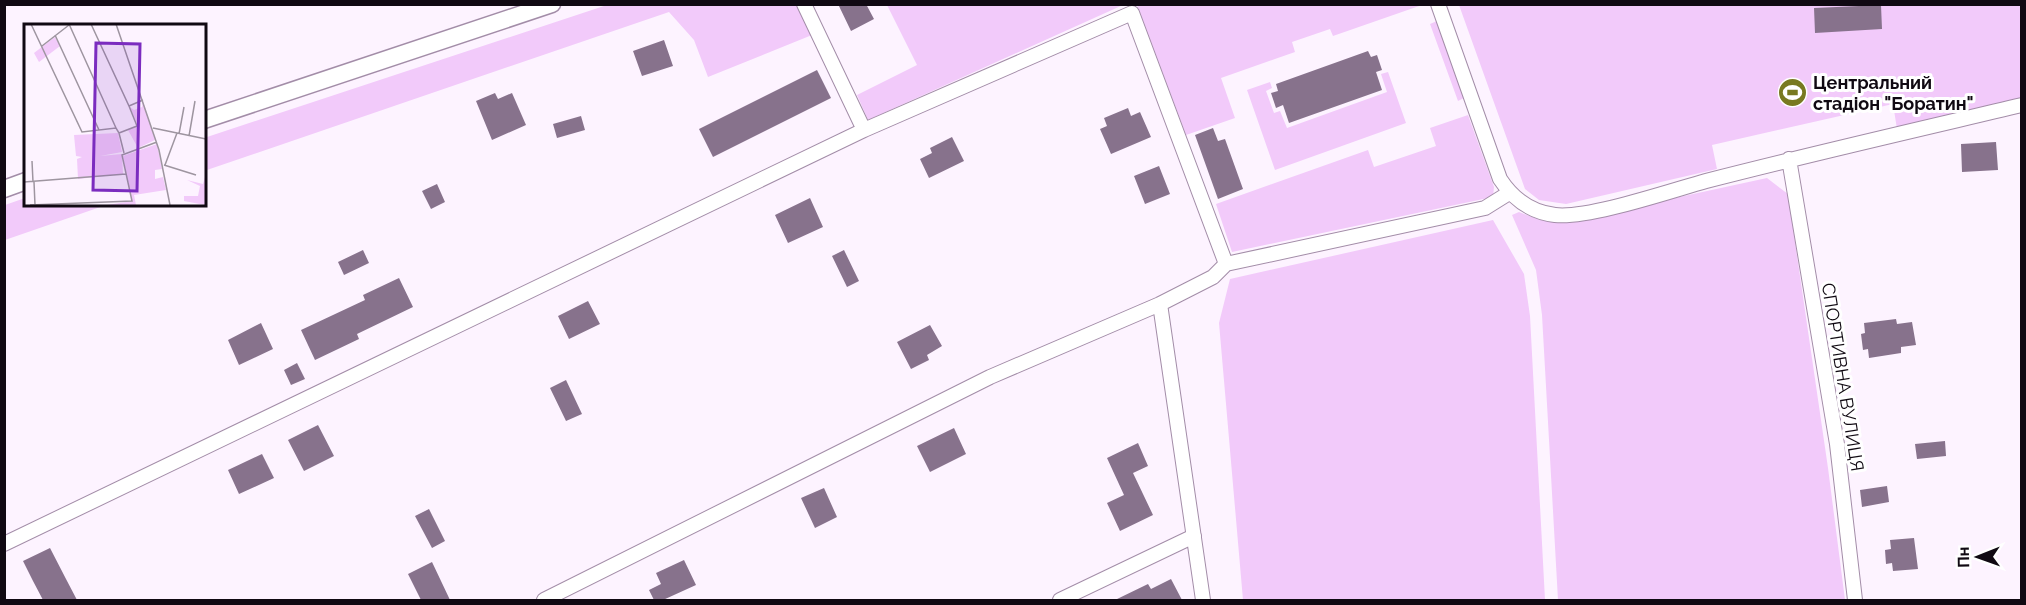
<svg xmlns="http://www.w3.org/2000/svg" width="2026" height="605" font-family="Raleway,sans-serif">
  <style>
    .green { fill: #f2cafa }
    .building { fill: #87728c }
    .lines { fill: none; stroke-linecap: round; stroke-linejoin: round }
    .minor-casing { stroke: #a38da8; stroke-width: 16 }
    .tertiary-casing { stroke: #a38da8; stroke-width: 19 }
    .minor { stroke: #fff; stroke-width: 14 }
    .tertiary { stroke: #fff; stroke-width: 16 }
    .labels { text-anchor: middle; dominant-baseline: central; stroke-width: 6; stroke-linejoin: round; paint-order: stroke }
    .poi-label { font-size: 18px; font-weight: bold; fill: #100912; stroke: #fff; text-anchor: start }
    .street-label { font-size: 18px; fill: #100912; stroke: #fff }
    .inset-road { fill: none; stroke: #9e95a0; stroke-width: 1.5 }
    .view { fill: #7b2cbf; fill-opacity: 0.15; stroke: #7b2cbf; stroke-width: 3 }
    .inset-edge { fill: none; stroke: #100912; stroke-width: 3 }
  </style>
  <rect width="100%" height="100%" fill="#fdf3ff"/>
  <path class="green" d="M607,5h191l14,30 -104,42 -14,-37 -25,-28 -465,159v-33z
    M887,5h236l-255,115 -11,-25 60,-30z
    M1137,5h285l-89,31 -3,-7 -38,13 3,10 -74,26 14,40 -49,17z
    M1459,5h562v94l-124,30 -4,-25 -181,41 5,24 -151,35 -27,-4 -14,-11z
    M1437,21l27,77 -6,3 -28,-77z
    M1388,72l18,51 -131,47 -28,-80 23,-8 2,6 -6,3 8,22 6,-2 7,17 100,-36 -6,-18z
    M1468,115l26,72 -1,10 -261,55 -16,-48 152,-54 6,17 62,-21 -6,-18z
    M1767,178l21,16 40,274 17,132h-287l-16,-285 -6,-45 -24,-55 7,-3 21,8 24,2z
    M25,198l1,6h83l-104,36v-35z
    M1493,220l31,54 6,42 15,284h-302l-24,-277 11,-44z"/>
  <path class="building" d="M838,4h28l8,15 -23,12z
    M1881,5l1,24 -67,4 -1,-25z
    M664,40l9,26 -31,10 -9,-25z
    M1368,51l3,6 6,-2 5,15 -6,2 6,18 -93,33 -6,-18 -7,3 -5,-15 7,-2 -2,-7z
    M817,70l14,28 -118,59 -14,-28z
    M495,93l3,6 14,-6 14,32 -34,15 -16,-39z
    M1128,108l3,8 9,-4 11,25 -40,17 -11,-25 7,-3 -3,-8z
    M581,116l4,14 -28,8 -4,-14z
    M1213,128l5,13 7,-2 18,50 -25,10 -23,-64z
    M952,137l12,24 -35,17 -9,-19 12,-6 -2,-5z
    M1996,142l2,28 -36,2 -1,-28z
    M1159,166l11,28 -25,10 -11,-28z
    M437,184l8,18 -14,7 -9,-18z
    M810,198l13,29 -35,16 -13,-28z
    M363,250l6,13 -25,12 -6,-13z
    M844,250l15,31 -12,6 -15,-31z
    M399,278l14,29 -56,27 2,5 -44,21 -14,-30 64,-30 -2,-5z
    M588,301l12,23 -31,15 -11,-23z
    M1896,319l1,5 15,-2 4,23 -15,2v6l-32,5 -1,-9 -5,1 -2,-16 4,-1 -1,-10z
    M261,323l12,26 -34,16 -11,-25z
    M930,325l12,21 -15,9 2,5 -18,9 -14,-27z
    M297,363l8,16 -14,6 -7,-15z
    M566,380l16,34 -16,7 -16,-33z
    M318,425l16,31 -30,15 -16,-31z
    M954,428l12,26 -36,18 -13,-26z
    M1945,441l1,15 -29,3 -2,-15z
    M1138,443l10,23 -15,7 20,42 -33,16 -13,-28 17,-8 -17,-37z
    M262,454l12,24 -35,16 -11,-24z
    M1887,486l2,16 -27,5 -2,-17z
    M824,488l13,29 -22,11 -14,-30z
    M429,509l16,32 -13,7 -17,-32z
    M1914,538l4,31 -25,2 -1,-8 -6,1 -1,-14 6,-1 -1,-9z
    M50,548l16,31 11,21h-34l-10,-19 -10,-20z
    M684,560l12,25 -33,15h-9l-5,-10 12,-6 -5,-11z
    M432,562l18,38h-29l-13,-26z
    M1171,579l11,21h-67l33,-16 3,5z"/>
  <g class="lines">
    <defs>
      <path id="minor" d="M1438,4l62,175c13,20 30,33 55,36 33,4 115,-24 151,-34 105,-27 210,-51 316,-76
        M864,130l268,-117 94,251 -13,13 -53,27 43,296
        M1789,159l48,285 18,156
        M1226,264l259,-56 24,-15
        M4,544l860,-414 -60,-126
        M544,600l446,-223 170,-73
        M1060,600l134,-64"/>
      <path id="tertiary" d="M204,120l348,-116
        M4,189l22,-8"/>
    </defs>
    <use href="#minor" class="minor-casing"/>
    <use href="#tertiary" class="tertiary-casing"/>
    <use href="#minor" class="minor"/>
    <use href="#tertiary" class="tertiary"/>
  </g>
  <defs>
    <symbol id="stadium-disc" viewBox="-11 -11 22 22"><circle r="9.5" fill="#787921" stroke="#fff"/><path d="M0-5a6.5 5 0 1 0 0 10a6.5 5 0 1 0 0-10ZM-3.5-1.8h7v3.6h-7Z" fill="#fff"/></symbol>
  </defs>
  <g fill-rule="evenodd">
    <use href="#stadium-disc" x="1776" y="76" width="33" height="33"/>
  </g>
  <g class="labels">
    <g class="poi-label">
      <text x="1813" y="82">Центральний<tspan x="1813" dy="21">стадіон "Боратин"</tspan></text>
    </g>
    <g class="street-label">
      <text transform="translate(1843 377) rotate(81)">СПОРТИВНА ВУЛИЦЯ</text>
    </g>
  </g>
  <g transform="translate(24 24)">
    <rect width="182" height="182" fill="#fdf3ff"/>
    <path d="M31,13l5,9 -21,16 -5,-9zM119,77l12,39 -17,8 -10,-18 10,-4 -8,-19 4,3 8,-3zM94,109l4,19 -22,4 22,-2 1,20 -45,5 -1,-20 5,-2 -6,-1 -2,-21zM133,120l5,25 -7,1v9l8,-2 3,13 -32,5 2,10h-29l25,-4 -9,-45zM181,153v28l-21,-4v-5h14l2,-10 -13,-6 16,4z" fill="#f2cafa"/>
    <path class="inset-road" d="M7,0l51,108 34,-4 3,5 18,-7 -8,-20M45,0l47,104M67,0l38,82 14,-6M92,0l43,126 11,55M31,11l44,95M18,22l27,-21M129,104l53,11M95,109l5,20M155,110l5,-27M165,112l6,-35M8,137l1,21M140,141l32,10M141,141l12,-32M0,158l102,-8M10,158l1,23M6,181l102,-4 -10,-46 35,-13"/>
    <path class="view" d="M72,19l44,1 -3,147 -44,-1z"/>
    <rect width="182" height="182" class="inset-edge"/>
  </g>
  <rect width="2026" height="605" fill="none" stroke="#100912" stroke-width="12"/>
  <g transform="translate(1978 557) rotate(269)" stroke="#ffffff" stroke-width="4.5" paint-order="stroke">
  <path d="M0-4.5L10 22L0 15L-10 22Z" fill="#100912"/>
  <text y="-9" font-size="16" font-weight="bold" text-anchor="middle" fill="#100912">Пн</text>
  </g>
</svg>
